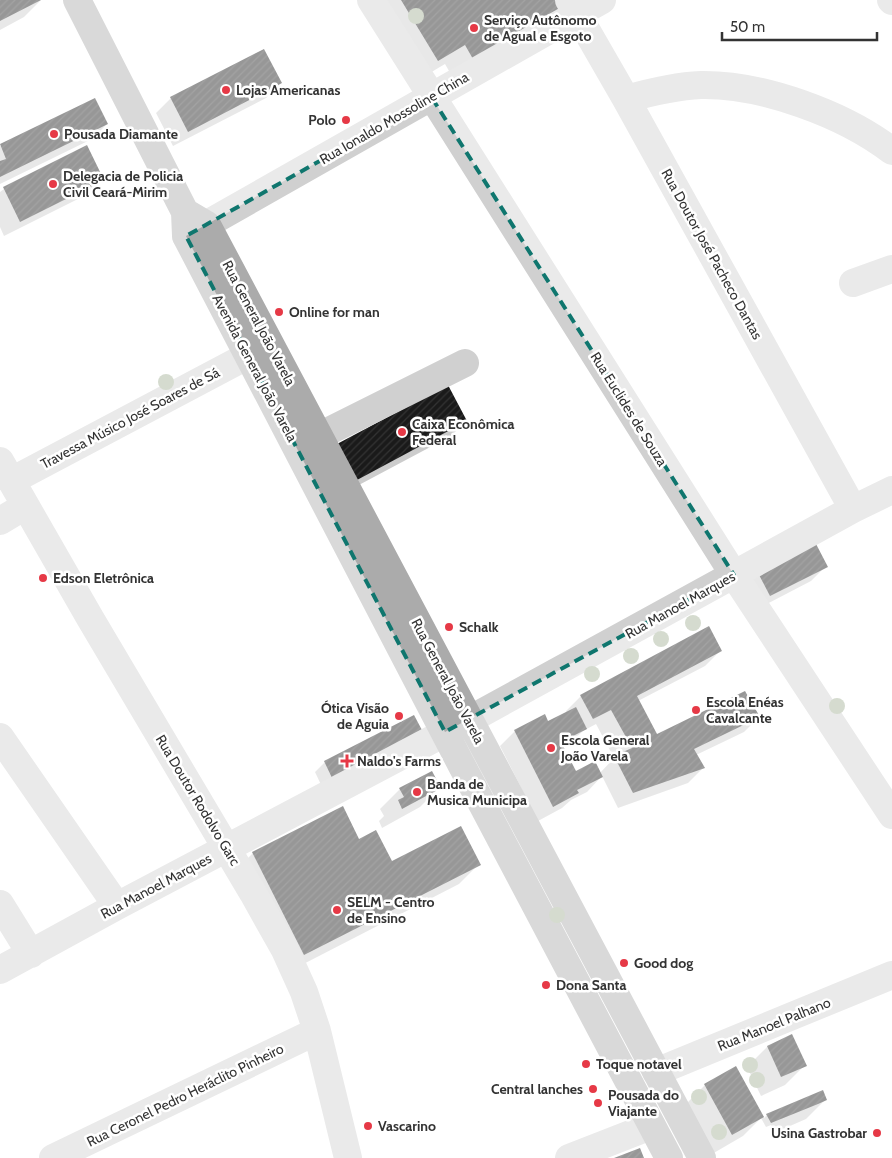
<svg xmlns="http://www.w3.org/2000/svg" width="892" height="1158" font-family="Cabin,sans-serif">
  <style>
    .shadow { fill: #0003; fill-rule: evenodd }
    .building { fill: url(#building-hatch) }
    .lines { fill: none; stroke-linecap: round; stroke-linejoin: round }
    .minor { stroke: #d0d0d0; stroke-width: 28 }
    .major { stroke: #ababab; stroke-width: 28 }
    .tree { fill: #a2b095 }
    .marked { fill: none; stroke: #0f766e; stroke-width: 4; stroke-dasharray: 10 6; stroke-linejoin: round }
    .poi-dot { fill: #e63946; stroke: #fff; stroke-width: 2 }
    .labels { text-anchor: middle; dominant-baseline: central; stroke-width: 5; stroke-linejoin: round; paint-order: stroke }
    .poi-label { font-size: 14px; font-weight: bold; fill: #333; stroke: #fff; text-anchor: start }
    .street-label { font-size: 14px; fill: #333; stroke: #fff }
  </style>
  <defs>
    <pattern id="building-hatch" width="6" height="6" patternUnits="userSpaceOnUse" patternTransform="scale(1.25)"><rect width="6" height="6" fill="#1a1a1a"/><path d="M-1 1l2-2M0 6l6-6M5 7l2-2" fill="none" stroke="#333"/></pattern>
  </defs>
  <rect width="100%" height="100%" fill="#fff"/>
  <path class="shadow" d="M0,0h41l-17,17 -24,13z
    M369,0h186l-102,78 -8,-14 -27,16z
    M281,83l-15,15 -93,48 -17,-33 15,-15z
    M95,100l12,24 -15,15 -92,45v-38z
    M87,147l16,32 -15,15 -84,42 -4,-9v-35l4,-3z
    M466,421l-15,15 -109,58 -4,-49z
    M826,566l-15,15 -56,29 -12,-23 15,-15z
    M720,651l-15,15 -67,35 19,35 102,-19 -15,15 -48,23 7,13 -15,15 -70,25 -16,-32 -15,16 -16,8 -9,8 -24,13 -38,-75 15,-15 32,-8 20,-10 -1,-2 15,-15zM596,724l18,34 -14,15h-25l-13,-25 8,-5 13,-12z
    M421,732l-98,57 -8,-17 10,-10z
    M439,788l-19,19 -38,21 -3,-7 5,-5 -4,-7 20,-20z
    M359,841l32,22 88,1 -20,20 -175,90 -51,-101 20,-20z
    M791,1036l14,29 -20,20 -24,11 -14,-29 20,-20z
    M736,1068l28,50 3,-3 58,-15 -19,19 -32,14 -3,-8 -5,2 -5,-9 -18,18 -31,18 -27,-49 20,-20z"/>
  <path class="building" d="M0,0h41l-41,21z
    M401,0h156l5,10 -89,49 -8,-14 -27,16z
    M264,49l18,34 -94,49 -18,-35z
    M95,98l13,26 -108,53v-16l6,-2 -6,-15z
    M87,145l17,35 -84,42 -17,-35z
    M448,385l19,36 -110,59 -20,-36z
    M815,542l13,25 -58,29 -13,-25z
    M709,626l13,25 -85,45 20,38 88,-43 15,26 -66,32 11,19 -72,25 -19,-37 18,-8 -21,-38 -18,9 -13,-24z
    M576,707l11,22 -26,13 15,29 19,-10 8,16 -26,13 2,3 -26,14 -39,-77 31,-16 3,7z
    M414,715l9,17 -90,48 -9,-19z
    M432,771l9,17 -39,21 -4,-9 6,-3 -5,-9z
    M343,806l16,33 17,-9 16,31 69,-35 20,39 -177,90 -52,-103z
    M792,1034l15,32 -26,11 -14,-31z
    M736,1066l28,51 -32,18 -28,-51z
    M823,1090l4,10 -9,4 -47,19 -5,-9z
    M640,1148l4,10h-30z"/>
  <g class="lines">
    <path class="minor" d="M371,0l363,575 158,240
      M569,0l57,99 227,410
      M891,0l1,1
      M626,99c25,-7 49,-13 75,-14 61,-1 143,29 191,66
      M186,236l416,-236
      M853,283l39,-14
      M319,436l146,-73
      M0,461l90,157 163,275 32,57 19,42 13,39 31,127
      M11,481l238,-126
      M0,521l25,-15
      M0,737l117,169
      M0,904l31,50
      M0,970l117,-64 352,-186 384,-211 39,-19
      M656,1072l236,-97
      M53,1158l264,-127
      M569,1158l82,-32"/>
    <path class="major" d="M77,0l108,212 1,24 275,528 208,394
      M185,212l22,13 495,933"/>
  </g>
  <g class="tree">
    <circle cx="416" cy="16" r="8"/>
    <circle cx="166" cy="382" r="8"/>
    <circle cx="693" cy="623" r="8"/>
    <circle cx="661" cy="639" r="8"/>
    <circle cx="631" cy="656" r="8"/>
    <circle cx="592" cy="674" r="8"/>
    <circle cx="837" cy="706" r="8"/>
    <circle cx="557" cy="915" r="8"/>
    <circle cx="750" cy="1065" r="8"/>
    <circle cx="757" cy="1080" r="8"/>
    <circle cx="699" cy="1097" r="8"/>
    <circle cx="719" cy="1132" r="8"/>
  </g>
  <path d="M0 0H892V1158H0ZM432,98l302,477 -289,157 -259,-496z" fill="#fff" fill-opacity=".55" fill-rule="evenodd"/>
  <path class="marked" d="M432,98l302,477 -289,157 -259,-496z"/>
  <g class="poi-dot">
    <circle cx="474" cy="28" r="5"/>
    <circle cx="226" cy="90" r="5"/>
    <circle cx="346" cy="120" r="5"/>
    <circle cx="54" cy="134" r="5"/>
    <circle cx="53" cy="184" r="5"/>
    <circle cx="279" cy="312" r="5"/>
    <circle cx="402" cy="432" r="5"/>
    <circle cx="43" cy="578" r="5"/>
    <circle cx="449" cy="627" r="5"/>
    <circle cx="696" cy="710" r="5"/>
    <circle cx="399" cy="716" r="5"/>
    <circle cx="551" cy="748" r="5"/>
    <path d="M344.5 753.5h5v5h5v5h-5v5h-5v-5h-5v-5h5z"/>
    <circle cx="417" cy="792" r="5"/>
    <circle cx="337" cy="910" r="5"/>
    <circle cx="624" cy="963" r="5"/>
    <circle cx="546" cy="985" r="5"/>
    <circle cx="586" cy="1064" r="5"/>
    <circle cx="593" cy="1089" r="5"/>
    <circle cx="598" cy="1103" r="5"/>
    <circle cx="368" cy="1126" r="5"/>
    <circle cx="877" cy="1133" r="5"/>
  </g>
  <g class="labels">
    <g class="poi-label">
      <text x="484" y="20">Serviço Autônomo<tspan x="484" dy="16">de Agual e Esgoto</tspan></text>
      <text x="236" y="90">Lojas Americanas</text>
      <text x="336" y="120" text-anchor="end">Polo</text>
      <text x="64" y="134">Pousada Diamante</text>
      <text x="63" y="176">Delegacia de Policia<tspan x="63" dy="16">Civil Ceará-Mirim</tspan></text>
      <text x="289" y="312">Online for man</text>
      <text x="412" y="424">Caixa Econômica<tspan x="412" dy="16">Federal</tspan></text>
      <text x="53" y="578">Edson Eletrônica</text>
      <text x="459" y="627">Schalk</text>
      <text x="706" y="702">Escola Enéas<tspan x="706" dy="16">Cavalcante</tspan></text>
      <text x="389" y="708" text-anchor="end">Ótica Visão<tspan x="389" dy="16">de Aguia</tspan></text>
      <text x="561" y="740">Escola General<tspan x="561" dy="16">João Varela</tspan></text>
      <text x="357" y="761">Naldo's Farms</text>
      <text x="427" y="784">Banda de<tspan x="427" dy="16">Musica Municipa</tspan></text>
      <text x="347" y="902">SELM - Centro<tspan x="347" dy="16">de Ensino</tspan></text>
      <text x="634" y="963">Good dog</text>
      <text x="556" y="985">Dona Santa</text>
      <text x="596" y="1064">Toque notavel</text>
      <text x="583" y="1089" text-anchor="end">Central lanches</text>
      <text x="608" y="1095">Pousada do<tspan x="608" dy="16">Viajante</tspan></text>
      <text x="378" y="1126">Vascarino</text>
      <text x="867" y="1133" text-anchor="end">Usina Gastrobar</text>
    </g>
    <g class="street-label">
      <text transform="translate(394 118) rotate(-30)">Rua Ionaldo Mossoline China</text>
      <text transform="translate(712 254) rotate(61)">Rua Doutor José Pacheco Dantas</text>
      <text transform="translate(259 323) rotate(62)">Rua General João Varela</text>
      <text transform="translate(255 368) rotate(62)">Avenida General João Varela</text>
      <text transform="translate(629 409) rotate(58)">Rua Euclides de Souza</text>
      <text transform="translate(130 418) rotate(-28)">Travessa Músico José Soares de Sá</text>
      <text transform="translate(680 605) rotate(-29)">Rua Manoel Marques</text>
      <text transform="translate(448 681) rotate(62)">Rua General João Varela</text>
      <text transform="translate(198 800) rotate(59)">Rua Doutor Rodolvo Garc</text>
      <text transform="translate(156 886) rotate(-28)">Rua Manoel Marques</text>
      <text transform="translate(774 1024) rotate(-22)">Rua Manoel Palhano</text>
      <text transform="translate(185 1095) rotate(-26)">Rua Ceronel Pedro Heráclito Pinheiro</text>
    </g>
  </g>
  <path d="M722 32v8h155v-8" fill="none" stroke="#333333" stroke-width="2.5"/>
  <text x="730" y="32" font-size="15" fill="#333333" stroke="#ffffff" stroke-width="4" paint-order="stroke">50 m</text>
</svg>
